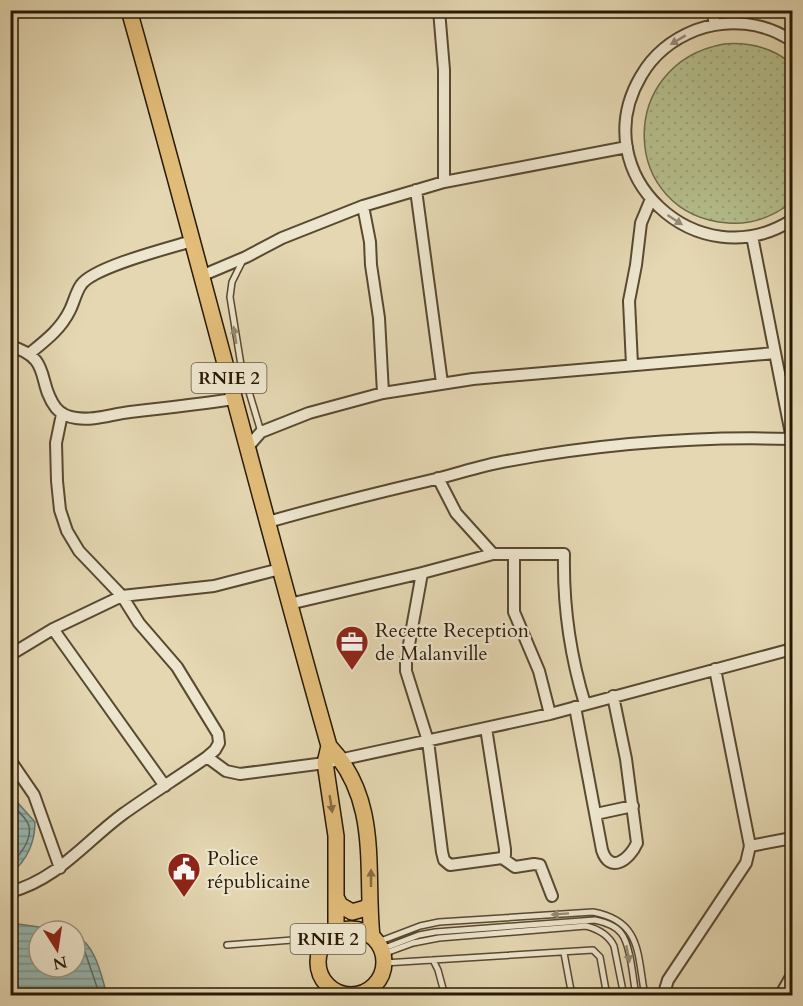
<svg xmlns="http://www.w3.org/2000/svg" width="803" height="1006" font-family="Cardo,serif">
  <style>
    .park { fill: url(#park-dots); stroke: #6f6c48; stroke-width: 1.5 }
    .water { fill: url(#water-rules); stroke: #6a796d; stroke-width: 1.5 }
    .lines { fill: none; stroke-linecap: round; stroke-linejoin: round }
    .shore { stroke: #60695c; stroke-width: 1.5 }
    .lane-casing { stroke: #584930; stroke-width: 8 }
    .street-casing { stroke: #584930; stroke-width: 14 }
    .primary-casing { stroke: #291a05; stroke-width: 18 }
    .lane { stroke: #ede5cd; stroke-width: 5 }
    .street { stroke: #ede5cd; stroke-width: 10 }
    .primary { stroke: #e2bc79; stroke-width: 15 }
    .oneway { fill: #958a73 }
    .oneway2 { fill: #866b3f }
    .labels { text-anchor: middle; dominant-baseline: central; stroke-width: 4.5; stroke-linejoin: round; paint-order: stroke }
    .shield { fill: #ede5cd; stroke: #645741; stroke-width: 1.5 }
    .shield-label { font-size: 18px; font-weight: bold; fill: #291a05 }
    .poi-label { font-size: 20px; fill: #291a05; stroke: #ede5cd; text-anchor: start }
  </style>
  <defs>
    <pattern id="park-dots" width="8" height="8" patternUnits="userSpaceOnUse" patternTransform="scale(1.5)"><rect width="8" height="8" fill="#b5be8c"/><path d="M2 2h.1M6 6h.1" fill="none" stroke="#9ca377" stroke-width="1.8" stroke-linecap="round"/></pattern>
    <pattern id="water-rules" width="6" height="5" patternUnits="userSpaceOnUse" patternTransform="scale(1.5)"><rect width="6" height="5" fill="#96b8b2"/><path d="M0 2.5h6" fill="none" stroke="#7a958f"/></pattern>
  </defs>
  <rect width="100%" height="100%" fill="#e4d7b2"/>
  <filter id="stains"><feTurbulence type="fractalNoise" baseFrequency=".00333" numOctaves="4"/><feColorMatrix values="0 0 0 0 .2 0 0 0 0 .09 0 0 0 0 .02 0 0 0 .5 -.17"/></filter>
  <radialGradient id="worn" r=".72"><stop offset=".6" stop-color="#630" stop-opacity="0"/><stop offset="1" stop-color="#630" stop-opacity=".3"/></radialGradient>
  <path class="park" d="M724,44c25,-2 49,4 68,20v138c-18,14 -40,23 -64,21 -108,-8 -114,-159 -4,-179z"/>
  <path class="water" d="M10,794l25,28c0,20 -8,39 -24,51z
    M11,923l56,8h-28v36h36v-32c21,10 26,40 32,60h-96z"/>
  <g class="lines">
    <path class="shore" d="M10,803c6,6 17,15 19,23 3,14 -10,30 -19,39
      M75,942l10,10 15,44"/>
    <defs>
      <path id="lane" d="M243,260l-11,22 -2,15 11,68 20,67
        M378,942l42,-16 19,-4 154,-10c49,9 44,42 52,84
        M227,945l104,-8
        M382,949l37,-14 16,-3 160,-12c9,2 20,5 26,13 10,12 12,47 15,63
        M564,953l8,43
        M383,954l30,-11 26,-5 147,-12c12,3 22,8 28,20l10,50
        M433,960l5,10 7,26
        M384,963l209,-13 7,7 7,39
        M374,986l5,10"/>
      <path id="street" d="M439,10l5,60v112
        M712,10l3,15
        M792,41c-28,-19 -64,-23 -96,-11 -23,9 -43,25 -55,46 -58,98 57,204 151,144
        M416,190l26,193
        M363,206l7,36 1,23 8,53 4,75
        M752,236l40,203
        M201,276l45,-19 36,-19 81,-32 81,-24 183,-35
        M10,346c43,12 26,36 46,62 5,6 12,9 20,10 18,3 36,-4 54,-6 35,-4 70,-8 104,-13
        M29,354c16,-13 32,-25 41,-44 4,-8 6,-18 11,-25 12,-18 88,-37 111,-44
        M632,365l-3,-64 7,-36 5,-42 10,-24
        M247,448l14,-16 48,-19 74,-20 90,-14 302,-26
        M438,478l18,35 37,41
        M268,522c56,-16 112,-30 168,-43 24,-6 47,-14 71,-18 94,-17 190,-25 285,-22
        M514,555v57l25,59 11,43
        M422,573l-16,88v10l22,70 14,111 2,8 6,5 52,-7
        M289,604l133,-31 71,-19h71c-1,52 6,101 21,150
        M53,629l112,157
        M10,655l43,-26 69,-33 92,-10 66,-17
        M575,707l27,143c8,25 28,9 35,-7l-11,-84 -13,-63
        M486,728l19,121v6l-3,3
        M207,757l19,14 14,3 85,-11 225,-49 242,-65
        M10,760l24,35 26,73
        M596,814l37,-8
        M750,846l42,-8
        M502,858l13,9 19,-3 6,1 12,31
        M10,892c48,-13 75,-50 113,-78 28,-20 57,-38 84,-57l8,-7 4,-7 -1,-9 -41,-67 -38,-44 -17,-27 -43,-45 -12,-20 -7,-21 -3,-29 -1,-38 6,-29
        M663,996l5,-16 78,-117 4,-17 -35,-177
        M780,996l12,-21"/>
      <path id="primary" d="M129,10c69,245 131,492 200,736 52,55 36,124 43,191
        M329,746l-4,17 11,73v97
        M337,899l3,6 12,7 14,-4 4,-5
        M318 962a33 33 0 1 1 66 0a33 33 0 1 1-66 0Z"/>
    </defs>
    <use href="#lane" class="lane-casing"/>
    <use href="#street" class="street-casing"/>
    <use href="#primary" class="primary-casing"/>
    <use href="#lane" class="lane"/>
    <use href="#street" class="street"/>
    <use href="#primary" class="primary"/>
  </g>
  <defs><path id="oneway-solid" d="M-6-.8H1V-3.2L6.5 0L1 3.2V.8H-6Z" transform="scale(1.5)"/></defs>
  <g class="oneway">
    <use href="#oneway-solid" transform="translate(678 40) rotate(149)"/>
    <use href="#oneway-solid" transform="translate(675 220) rotate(33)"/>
    <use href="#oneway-solid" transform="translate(235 335) rotate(-99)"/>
    <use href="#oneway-solid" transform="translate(560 914) rotate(176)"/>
    <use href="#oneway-solid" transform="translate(628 954) rotate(79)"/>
  </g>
  <g class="oneway2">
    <use href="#oneway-solid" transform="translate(331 804) rotate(81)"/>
    <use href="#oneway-solid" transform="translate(371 878) rotate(-90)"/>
  </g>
  <defs>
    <symbol id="office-pin" viewBox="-11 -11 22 30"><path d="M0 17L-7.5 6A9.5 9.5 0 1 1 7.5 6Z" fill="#8f2418" stroke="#ede5cd"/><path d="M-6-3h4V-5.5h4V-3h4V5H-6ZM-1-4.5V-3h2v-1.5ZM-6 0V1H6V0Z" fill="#fff"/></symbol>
    <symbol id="civic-pin" viewBox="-11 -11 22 30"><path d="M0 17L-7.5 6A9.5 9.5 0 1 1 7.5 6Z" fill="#8f2418" stroke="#ede5cd"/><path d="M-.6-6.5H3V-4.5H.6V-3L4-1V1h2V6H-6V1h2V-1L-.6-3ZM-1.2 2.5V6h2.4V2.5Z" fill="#fff"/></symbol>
  </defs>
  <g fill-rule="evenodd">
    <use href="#office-pin" x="333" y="623" width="38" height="52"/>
    <use href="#civic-pin" x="165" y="850" width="38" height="52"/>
  </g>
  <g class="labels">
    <g class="shield">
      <rect x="191.5" y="363" width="75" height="30" rx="4.5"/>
      <rect x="290.5" y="924" width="75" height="30" rx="4.5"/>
    </g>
    <g class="shield-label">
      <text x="229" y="378">RNIE 2</text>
      <text x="328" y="939">RNIE 2</text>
    </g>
    <g class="poi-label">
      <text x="375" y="630">Recette Reception<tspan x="375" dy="23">de Malanville</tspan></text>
      <text x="207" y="858">Police<tspan x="207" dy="23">républicaine</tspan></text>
    </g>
  </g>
  <rect width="803" height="1006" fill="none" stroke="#e4d7b2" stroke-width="36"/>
  <rect x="12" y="12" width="779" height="982" fill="none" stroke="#291a05" stroke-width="3"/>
  <rect x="18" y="18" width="767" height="970" fill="none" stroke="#291a05" stroke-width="1.5"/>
  <g transform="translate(57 949) rotate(168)"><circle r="28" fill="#ede5cd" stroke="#9f947d" stroke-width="1.5"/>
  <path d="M0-4.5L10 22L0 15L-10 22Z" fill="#8f2418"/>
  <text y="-9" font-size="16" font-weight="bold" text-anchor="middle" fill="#291a05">N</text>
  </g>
  <rect width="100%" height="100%" filter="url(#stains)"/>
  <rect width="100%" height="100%" fill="url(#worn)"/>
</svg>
